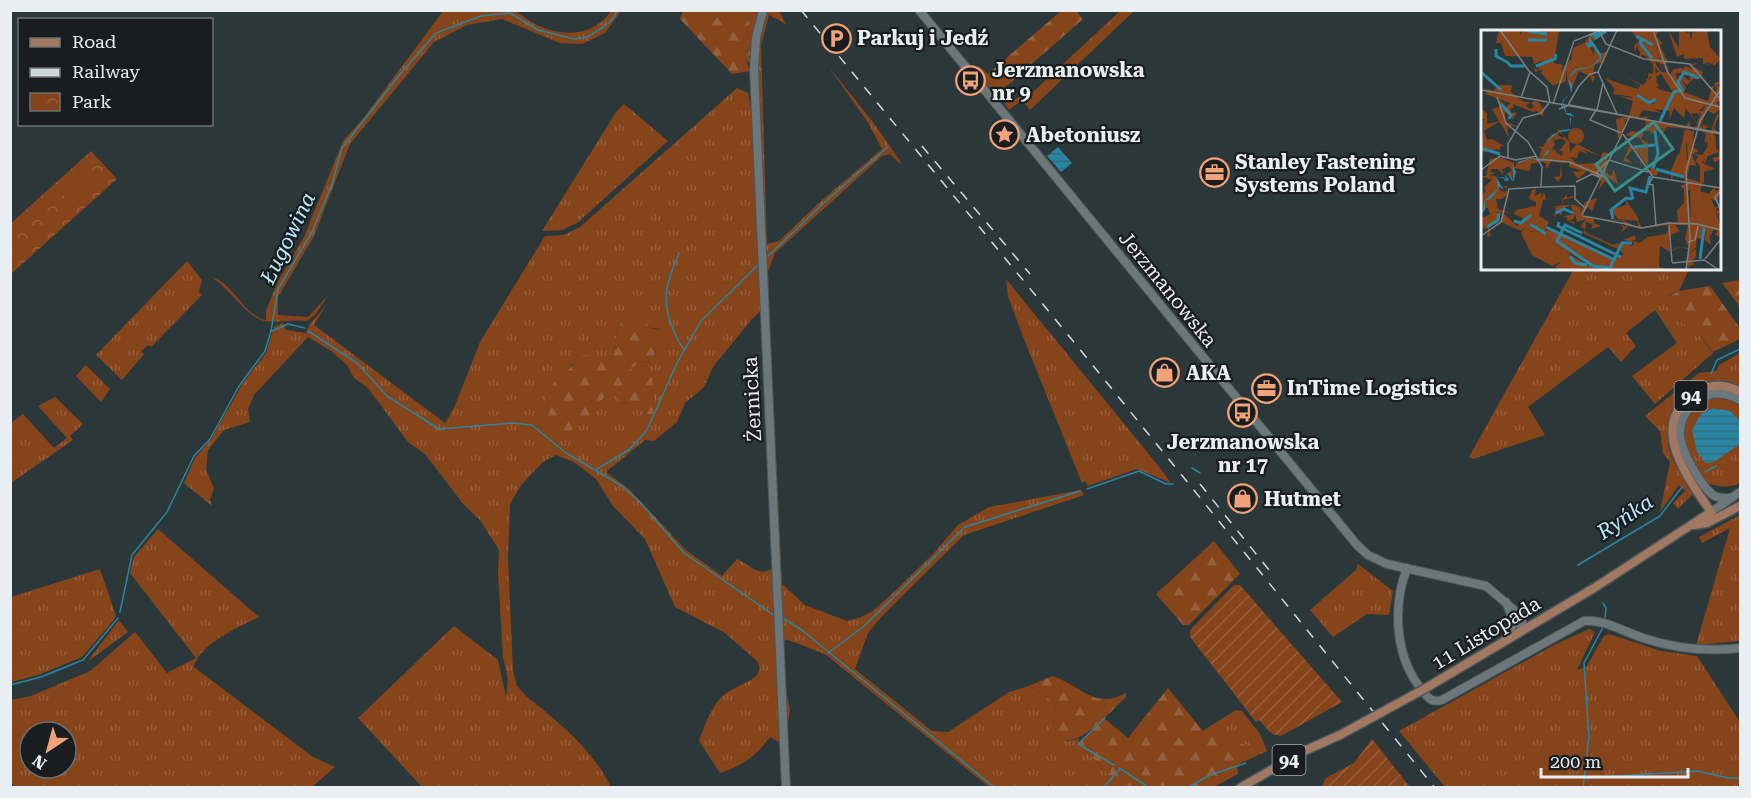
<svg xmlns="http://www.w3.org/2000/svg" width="1751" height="798" font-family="'Roboto Serif',serif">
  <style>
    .grass { fill: url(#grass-tufts); fill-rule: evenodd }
    .forest { fill: url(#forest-firs) }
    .park { fill: url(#park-crowns) }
    .garden { fill: url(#garden-furrows) }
    .pitch { fill: #86441b }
    .water { fill: url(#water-rules) }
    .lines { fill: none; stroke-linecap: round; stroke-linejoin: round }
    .stream { stroke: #2985a1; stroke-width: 1.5 }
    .secondary-casing { stroke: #4c5457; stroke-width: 10 }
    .primary-casing { stroke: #4c5457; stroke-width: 11 }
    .secondary { stroke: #6c777c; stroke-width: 8 }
    .primary { stroke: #a17861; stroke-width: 8 }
    .rail { stroke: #d1d8db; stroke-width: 1.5; stroke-dasharray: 10 10; stroke-linecap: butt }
    .primary-bridge-casing { stroke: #4c5457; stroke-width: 11; stroke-linecap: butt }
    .primary-bridge { stroke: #a17861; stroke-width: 8 }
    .labels { text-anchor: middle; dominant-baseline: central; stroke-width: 4.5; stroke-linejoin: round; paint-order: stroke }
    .shield { fill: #191d1f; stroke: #aaafb2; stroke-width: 1.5 }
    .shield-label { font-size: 18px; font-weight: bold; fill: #e8eef1 }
    .poi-label { font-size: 20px; font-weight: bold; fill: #e8eef1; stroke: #191d1f; text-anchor: start }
    .street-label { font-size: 20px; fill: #e8eef1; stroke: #191d1f }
    .water-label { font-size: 21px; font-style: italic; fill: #b8ebff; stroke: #191d1f }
    .inset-river { fill: none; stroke: #2985a1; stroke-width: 3 }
    .inset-road { fill: none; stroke: #778083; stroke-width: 1.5 }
    .view { fill: #3a8e88; fill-opacity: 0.15; stroke: #3a8e88; stroke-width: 3 }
    .inset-edge { fill: none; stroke: #e8eef1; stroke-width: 3 }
  </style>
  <defs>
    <pattern id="grass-tufts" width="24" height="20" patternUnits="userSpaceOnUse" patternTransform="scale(1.5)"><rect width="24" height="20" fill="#86441b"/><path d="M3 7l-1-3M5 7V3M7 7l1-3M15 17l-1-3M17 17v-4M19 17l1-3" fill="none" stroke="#975f3d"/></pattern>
    <pattern id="forest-firs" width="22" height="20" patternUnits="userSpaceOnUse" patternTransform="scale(1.5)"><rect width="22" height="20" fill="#86441b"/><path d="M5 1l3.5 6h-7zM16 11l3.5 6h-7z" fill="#975f3d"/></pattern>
    <pattern id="park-crowns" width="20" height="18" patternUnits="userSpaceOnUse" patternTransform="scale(1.5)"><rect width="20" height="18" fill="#86441b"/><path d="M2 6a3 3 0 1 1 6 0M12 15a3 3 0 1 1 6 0" fill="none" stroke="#975f3d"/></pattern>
    <pattern id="garden-furrows" width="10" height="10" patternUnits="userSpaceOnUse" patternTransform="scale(1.5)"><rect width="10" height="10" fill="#86441b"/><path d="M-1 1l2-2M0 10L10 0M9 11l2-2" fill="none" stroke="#975f3d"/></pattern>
    <pattern id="water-rules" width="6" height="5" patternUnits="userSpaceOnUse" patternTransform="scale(1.5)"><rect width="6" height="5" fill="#2985a1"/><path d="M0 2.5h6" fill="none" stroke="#356c7d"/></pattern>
  </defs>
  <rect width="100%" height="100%" fill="#2c373a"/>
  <path class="grass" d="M443,11c20,-1 53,-5 70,0 8,2 13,8 20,12 27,14 60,15 78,-12h10l-16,22 -23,11 -22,-1 -58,-24 -35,6 -33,17 -84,102 -36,92 -36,61v18l30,2 21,-23 -14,21 -8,6c-15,-2 -28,2 -42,0 -16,-2 -38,-35 -54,-44 22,5 32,38 55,43v-9l12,-30 26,-44 39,-96 22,-25z
    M749,11h9l-7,32 -1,21 -4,-5z
    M767,11h12l7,13 -17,-9 -8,30 6,199 12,-3 42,-40 61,-52 -13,-25 -41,-58 45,56 28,40 -2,1 -9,-9 -8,2 -107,97 -7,18 1,38 13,275 23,21 42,16 12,-3 14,-7 23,-21 37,-36 25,-29 31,-18 92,-17 3,5 -120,40 -84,83 -12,15 -13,36 77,62 16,1 61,-40 20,-6 25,16 2,10 -6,19 17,10 12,-2 -1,5 45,43 -69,1 -5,-3 -3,3 -57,-1 -164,-133 -37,-14 -5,1 3,51 4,17 -3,21 2,57 -32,-729z
    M1120,11h14l-104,99 -8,-10 -13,10 -5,-7 28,-10z
    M737,88l11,5 6,29 8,188 -11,10 -38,47 -9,20 -19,16 -8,19 -23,19 -9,-1 -39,32 23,17 58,62 35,25 15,-17c15,7 19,17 36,10l8,174 -11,-6c-13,18 -29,30 -50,36l-21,-32c6,-16 13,-39 29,-49 9,-6 21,-9 29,-17l3,-7 -3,-7 -32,-28 -50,-26 -30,-68 -32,-33 -17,-27 -22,-17 -18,-7 -13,7 -22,23 -11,19 -2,54 5,113 4,15 8,9c34,28 66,52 86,92h-189l-64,-69 96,-92 44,34 8,37 2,-18 -5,-22 -5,-83 1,-24 -19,-30 -16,-15 -39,-51 -17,-12 -40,-54 -14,-10 -7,-13 -16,-14 -23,-14 -54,58 -6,14 2,13 -26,8 -16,20 -2,20 8,18 -4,12 2,6 -28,-23 11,-25 16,-19 32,-56 23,-30 8,-26 9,-4 3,7 20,3 4,-9 17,-20 -13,21 131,98 9,-15 26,-66 65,-106 19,-1 16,-8zM630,314l22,14 7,1 -5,15 1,12 -6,6 -5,-1 -13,7 2,4 18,3 2,26 -6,13 -9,-7 -14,-4 -6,-11h-10c-17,22 -40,54 -69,34l11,-13c-2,-40 13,-30 28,-58l33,5c8,-17 0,-33 19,-46z
    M624,104l44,37 -91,82 -15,7 -20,1 74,-119z
    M187,261l15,19 -3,12 3,3 -51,52 -3,-2 -7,6 3,3 -22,26 -26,-25z
    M1574,269h115l-10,22 -11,5 10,24 16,9 19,24 -58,51 -23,-28 45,-33 -22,-33 -29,23 10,13 -15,16 -13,-15 -80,60 17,28 -72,24 -4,-2z
    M1006,279l150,184 15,20 -34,-14 -49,17 -3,-5 -3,2 -60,-149 -14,-38z
    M1740,353v34c-40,-20 -79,21 -71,62 4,16 16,30 25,44l-16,16 -5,-6 12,-12 -6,-6 -19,27 10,-50 -7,-9 -3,-22 -15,-15 54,-43 17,-2 3,-6z
    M86,365l24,24 -9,13 -25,-26z
    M55,397l28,27 -13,12 3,4 -62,43v-60l12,-9 31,34 13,-10 -29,-32z
    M1718,397l22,6v80c-12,6 -19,3 -32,1 -8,-11 -17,-23 -22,-36 -8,-24 7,-48 32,-51z
    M1740,515v126l-44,4 34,-117 -28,15 -3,-6z
    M158,529l101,88c-20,10 -60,27 -65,50l119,90 22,10 -23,20 -297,1 -4,-5v-83l20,-4 59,-25 45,-39 32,41 29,-15 -66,-85 4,-16zM30,732h36v36h-36z
    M1358,564l35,27 -4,24 -22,-1 -34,23 -23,-27 46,-40z
    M100,569l16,47 -3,5 -31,36 -44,18 -27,7v-85z
    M119,620l9,12 -41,30z
    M1589,629l6,3 -18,38 9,-3 18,-31 5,-2 52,17 36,5 43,66v65h-295l-46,-56 157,-87z
    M1236,710l6,1 18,23 -10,5 -2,6c-16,-4 -22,-11 -33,-22z"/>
  <path class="forest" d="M683,11h66l-3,48 4,12 -18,3 -52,-55z
    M1061,11h15l7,8 -81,71 -15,-4 -13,-16 4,-4 10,8z
    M1740,280v27l-18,-24z
    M1710,286l30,42v11l-27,13 -19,-23 -16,-9 -16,-20 17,-9z
    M630,314l7,1 14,13 13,3 -1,8 -9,5 1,18 -11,-1 -13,7 2,4 18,2c4,12 -2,22 6,32l-4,8h-6c-9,-7 -20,-9 -29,-15v-7h-10c-12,16 -35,50 -60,40 -4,-2 -8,-6 -12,-8l14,-11 -6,-7c1,-18 16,-30 29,-41l-1,-8c13,-5 26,0 39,3 8,-17 0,-33 19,-46z
    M1214,541l26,33 -51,51h-6l-27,-31z
    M1052,676c28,8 42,35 74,17v4c-18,16 -54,63 -76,34l6,-19 -2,-10 -25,-16z
    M1168,688l35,43 12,-8c11,10 17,18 32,22l3,-6 10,-5 7,17 -30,14 1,9 -24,13h-91l-45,-43 27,-25 23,19z"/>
  <path class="park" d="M91,151l26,28 -106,95 -1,-50z"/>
  <path class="garden" d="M1234,585h6l102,117 -61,34 -9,-2 -13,-14 -3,2 -66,-85v-7z
    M1372,739l38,48h-89l5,-9 28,-15z"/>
  <path class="pitch" d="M84,169l13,14 -25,22 -12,-13z"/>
  <path class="water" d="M1058,147l14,16 -11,9 -14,-16z
    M1713,408l17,3 10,10v23l-26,18 -8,1 -9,-11 -5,-22 9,-16z"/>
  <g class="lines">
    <path class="stream" d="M679,253c-12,30 -19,44 -6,76 3,7 6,15 11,20
      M768,256l58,-55 62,-54
      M272,331l16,-7 17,4
      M308,331l49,32 30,33 52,33 73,-6 20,2 34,28 56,33 18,16 44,51 91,63
      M1711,374l6,-14 23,-11
      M1192,468l8,5
      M597,469l33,-20 17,-19 30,-67 24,-42 56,-55
      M1705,472l11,-6
      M1087,489l52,-18 27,13h7
      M1578,565l82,-49 22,-29
      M1603,603l3,5 -1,11
      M120,612l12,-57 35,-43 27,-56 16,-17 29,-53 26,-35 6,-20 7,-42 34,-57 20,-48 10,-36 59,-75 35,-40 45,-17 29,-3 28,17 36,9 13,-2 15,-9 8,-6 8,-12
      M783,618l20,13 192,157
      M828,653l35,-26 102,-100 115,-36
      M10,685l31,-8 42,-17 35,-42
      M1105,718l-27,26 36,21
      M1119,768l31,20
      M1587,778l110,-7 32,7h11
      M1103,788l17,-19
      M1187,788l23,-13 36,-12
      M1583,788l6,-51 -5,-74 18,-34"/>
    <defs>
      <path id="secondary" d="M763,10l-7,28 -2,32 32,718
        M919,10l438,535 11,10 19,9 99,22 34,29 4,14
        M1731,498c-6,0 -12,1 -18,-3 -13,-10 -33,-46 -33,-61 -1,-22 21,-44 43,-40 6,0 12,4 17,6
        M1711,512l29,-20
        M1407,568c-15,39 -12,91 16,123 5,7 9,12 19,9l142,-79c19,-2 41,11 59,17 33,11 63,14 97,10
        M1506,602l7,17 11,10
        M1505,640l6,-10 2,-11"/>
      <path id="primary" d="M1694,525l13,-2 33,-17
        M1426,688l168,-100 117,-76c-24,-36 -68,-91 -10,-122 12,-7 28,-5 39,2
        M1240,788l64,-37 36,-16"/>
    </defs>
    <use href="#secondary" class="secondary-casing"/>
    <use href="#primary" class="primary-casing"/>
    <use href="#secondary" class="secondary"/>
    <use href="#primary" class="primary"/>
    <path class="rail" d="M801,10l277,337 357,441
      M922,146l108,128
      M1200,484l73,91"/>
    <defs>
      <path id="primary-bridge" d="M1340,735l86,-47"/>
    </defs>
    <use href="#primary-bridge" class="primary-bridge-casing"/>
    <use href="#primary-bridge" class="primary-bridge"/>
  </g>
  <defs>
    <symbol id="parking-ring" viewBox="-11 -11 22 22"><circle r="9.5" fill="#191d1f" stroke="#f0a378" stroke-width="1.5"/><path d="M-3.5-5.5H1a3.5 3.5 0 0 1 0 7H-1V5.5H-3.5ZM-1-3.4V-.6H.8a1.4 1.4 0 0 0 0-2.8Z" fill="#f0a378"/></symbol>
    <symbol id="bus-ring" viewBox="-11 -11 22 22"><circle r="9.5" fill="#191d1f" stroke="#f0a378" stroke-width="1.5"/><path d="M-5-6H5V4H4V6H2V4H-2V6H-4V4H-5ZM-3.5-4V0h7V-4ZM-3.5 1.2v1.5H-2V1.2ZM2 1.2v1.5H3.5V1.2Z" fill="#f0a378"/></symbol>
    <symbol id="sight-ring" viewBox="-11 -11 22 22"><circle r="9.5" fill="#191d1f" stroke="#f0a378" stroke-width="1.5"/><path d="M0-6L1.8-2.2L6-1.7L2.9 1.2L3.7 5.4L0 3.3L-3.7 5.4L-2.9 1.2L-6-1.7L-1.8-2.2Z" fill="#f0a378"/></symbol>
    <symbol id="office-ring" viewBox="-11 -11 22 22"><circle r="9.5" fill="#191d1f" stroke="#f0a378" stroke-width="1.5"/><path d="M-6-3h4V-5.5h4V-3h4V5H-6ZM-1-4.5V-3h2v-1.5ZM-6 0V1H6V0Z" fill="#f0a378"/></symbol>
    <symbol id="shop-ring" viewBox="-11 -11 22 22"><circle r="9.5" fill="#191d1f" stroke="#f0a378" stroke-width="1.5"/><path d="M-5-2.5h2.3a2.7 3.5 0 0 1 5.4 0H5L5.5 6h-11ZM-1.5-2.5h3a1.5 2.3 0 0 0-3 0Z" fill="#f0a378"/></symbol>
  </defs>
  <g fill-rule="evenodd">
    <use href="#parking-ring" x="820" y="22" width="33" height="33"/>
    <use href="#bus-ring" x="954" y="64" width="33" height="33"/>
    <use href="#sight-ring" x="988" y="118" width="33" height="33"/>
    <use href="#office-ring" x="1198" y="156" width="33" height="33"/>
    <use href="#shop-ring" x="1148" y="356" width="33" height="33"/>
    <use href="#office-ring" x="1250" y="372" width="33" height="33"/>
    <use href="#bus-ring" x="1226" y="396" width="33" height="33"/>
    <use href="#shop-ring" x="1226" y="482" width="33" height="33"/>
  </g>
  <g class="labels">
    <g class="shield">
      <rect x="1674.5" y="381" width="33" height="30" rx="4.5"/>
      <rect x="1272.5" y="745" width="33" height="30" rx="4.5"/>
    </g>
    <g class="shield-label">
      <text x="1691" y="396">94</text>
      <text x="1289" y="760">94</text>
    </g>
    <g class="poi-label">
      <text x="857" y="38">Parkuj i Jedź</text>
      <text x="992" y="70">Jerzmanowska<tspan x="992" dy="23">nr 9</tspan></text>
      <text x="1026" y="135">Abetoniusz</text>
      <text x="1235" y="162">Stanley Fastening<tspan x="1235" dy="23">Systems Poland</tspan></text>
      <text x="1186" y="373">AKA</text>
      <text x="1287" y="388">InTime Logistics</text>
      <text x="1243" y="442" text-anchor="middle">Jerzmanowska<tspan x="1243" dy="23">nr 17</tspan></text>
      <text x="1264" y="499">Hutmet</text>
    </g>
    <g class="street-label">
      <text transform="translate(1168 289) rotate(51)">Jerzmanowska</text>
      <text transform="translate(752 399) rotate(-93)">Żernicka</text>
      <text transform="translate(1486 633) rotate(-31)">11 Listopada</text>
    </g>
    <g class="water-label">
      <text transform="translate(288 238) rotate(-64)">Ługowina</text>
      <text transform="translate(1625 517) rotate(-34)">Ryńka</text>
    </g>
  </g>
  <g transform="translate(1481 30)">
    <rect width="240" height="240" fill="#2c373a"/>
    <path d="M150,0l12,17 2,-4v5l7,-1v7l1,-6 3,3 -1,9 7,-1 -6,-3 2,-10 -3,3 -2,-4 5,-2 -9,-8 -2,6 -3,-6 2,-5h13l-3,6 6,7 -2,2 8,18 -2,1 -13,-4 8,12h6l-5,-8 4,4 1,-4 3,12 6,-2 1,6 3,-6v5l3,-3 7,5 1,-6 -8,1 -2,-3h-5l-2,-4 7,-1v4l5,-6 7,4 -4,-5 11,-3 -8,4 11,6 -2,6 8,9 5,-1 -1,7 4,-3 -3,-7 7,-2 -4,5 4,1v14l-5,1 5,7 -7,5 -7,-4 -6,15 4,8 2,-1 -3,-2 -2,-6 7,3 -5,2 7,2 6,-17 2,1 -5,13 7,7 -6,-2 1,14 -3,-1 -11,17 12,5 -4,3 -5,-7 4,6 -5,2v11l11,3 -12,-3 -3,8 9,3 6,-8v5l6,-2 -4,13 -7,-4 5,10 6,-5 -5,7 5,1 -3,3 3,7 -10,-19 -2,-7 -5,-1 -2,6 8,9 1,10 10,5v9l-3,1 3,1v2l-6,-2 3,-5h-5l-2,6 -2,-3 2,12 -6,-5 1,-8 -4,7 -5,-1 -1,9 -6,7 6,-5v8l-5,4 4,3 -7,3 2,3h-3l1,-8 -3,8 3,-21 -9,-2 -7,4v-1l6,-3 11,1 -4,-9 3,-14h-13l5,6 -11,5 1,16 -10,-6 -1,21 12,3h-72l-45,-26 -11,-13 -11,1 -7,-5 -4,4 -20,-9 1,-10 15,14 6,-8 -9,-4 2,-4 20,-4v-4l-7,-3 3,-9 4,-1 -1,7 6,-3v6l3,-7 2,7 10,-1 -13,2 -4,16 10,6 -5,9 5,-2 64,31 -2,9 5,-13 8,-1 -4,-5 2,-6 11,2 1,-4 -11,-2 12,-5 1,5h-5l9,3 7,-6 19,-3 3,-8 -1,-1 -15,2 -12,2 -3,-1 -10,-2 -8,8 3,-6 -3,-4 6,3 -3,-6 -28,-2 28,1 15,8v-7l4,7 26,-6 10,2 -1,-14 7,-7v-14l-4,-3 5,-2 -1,-7 -9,-2 -4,4 6,2h-3l-3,-2v-4l-6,-3 -6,-1 -3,5 -7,-3 4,-12 5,-3 -1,-13 -9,1v21l-6,-8 -1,6 3,1 -4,-1 1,-7 -8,-10 -7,10 7,6 -10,-3 6,-14 -14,2 17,-3 -8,-9v-1l8,9 12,2 -4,-9 -14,-3 5,-4 13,2 -3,6 11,6h3l-1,-8 3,7 5,-6 -5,7 2,15 -6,3 1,6 16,4 8,-19 10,6 -1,-19 6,-11 8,-1 -6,-1 3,-3 -19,-26 -15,3 3,-5 -6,-3 -6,6 -12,-5 1,6 10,3 -1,5 9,4 -19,-3 -5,8 11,-2 -3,3 40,8 3,-6 3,8 -25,-2 -7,10 3,-9 -13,6 1,-3h-7l2,-10 -16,-3 -5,3 -1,8 -6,10 -2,-20 13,-3 4,-15 -13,-5 12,2 5,-7 -19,-8 20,6 3,-4 -15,-8 17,8 4,-4 -2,6 7,2v-5l13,9 8,-1 -12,-18 -5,3 1,5 -7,-2 2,-5 -4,4v-5l11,-2 -12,-15 -5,-2 -3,5 1,-9 -2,-1 -1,-4 -2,6 -1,-5 3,-6 1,9 8,2zM212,49h9l9,11 -3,11 -24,-9 2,-4 -5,-8 6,5zM203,67l10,4v5l3,-5 6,5 4,-4 -4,9h-4l2,3 -4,9 -16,-23zM213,100l9,1 3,4 7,-3 2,3 -6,-1 4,10 -13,18v20l-13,-4 3,-13 6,1 -4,-12 7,-3 -6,-4zM213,155l-2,13 15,18 -3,8 -13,-3 -3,-30zM187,0l11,18v-18l9,3 1,-3 2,10 2,-10 2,4v-4h12l3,17 11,12 -7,7 -2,-3 -5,3 3,-4 -7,2v-6l-19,1 -1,-10v5l-6,3zM107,11l7,17 -13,7 -11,-3 2,-14zM18,69l7,8 4,-4 1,10 6,-1 -4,7 -8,-7v9l14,6 -12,-2 2,13 -17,-29 7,-2zM76,106l5,1 1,2 1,-3 5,5 1,11 7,-8 23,12 -19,-7 8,5 -10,-3 -2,7 -7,-1 7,7 21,-1 5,-11 5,1 -2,19 5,4 3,-7 4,15 -10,-6 -10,12 3,-8 -3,-5 -11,-6 -9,8 -5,-7 10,-1 -14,-4v-5l-8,1 1,13 -4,6 -4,-5 6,-1 1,-13 -10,-2 -5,9v-7l-7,-1 -8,2 -1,7 -16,-3 5,-7 15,-4 8,5 8,-13 12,7 1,-5h-4l7,-9 -5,-4 -8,3zM10,145l6,2 3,13 7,3 -3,4 -7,-3 -6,8 -10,-1v-7l5,-2 -2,-5 8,-7zM86,164v4l5,-2 3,1 -12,3 -1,5h13l6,3 -1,6 5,-12 12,-4 -5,13 -4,-4 -6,8 12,4v4l7,3 -10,3 2,-5 -7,-2 -1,10 28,13 7,-2 -2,6 -35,-16 2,-4 -5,-2 6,-8 -9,3 -2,-8 -2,6 -5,1 7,1 -1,2 -8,-4 2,-1 -5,-3 10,-1 -2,-10 -9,4v6l-5,-2 -2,4 4,1 -5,-1 2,-10 -8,1 14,-3v-5zM5,172l8,4 5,12 -18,11v-10l9,-5z" fill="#86441b" fill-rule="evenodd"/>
    <path d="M18,0h20l2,5 1,-5 37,1 -5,32 9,2 -2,6 9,-11 12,5 12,-7v-9l-9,-8 6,-6 8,-1 1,2 -6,5 -4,-3 5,12 5,4 6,-2 -3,11 -8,1 -2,11h-3l5,1 -2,7 -3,-7 -11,-5 -7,17 -1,-5 -7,1 4,-1 -2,-13v12l-14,3 -11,-12 2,-4 -8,3 -1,-4 5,2 -1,-5 6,-5 -10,4 -2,-7 -27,-1 -4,-13h-5zM150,0h15v11l3,-6 7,3 1,15 5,2 -6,1 10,8h-5l1,8 -2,-9 -5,-1 3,6 -3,-2 1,8 -3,-1v-14l-11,-13 3,7 -7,-3v-7l4,2zM200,38l4,2 -12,5 -1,10 6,3v-7l5,4 -2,-5 5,7 -5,4 1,5 13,5 -1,5 2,-5 11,3 -8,7 1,6 -3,-4 -7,1 -4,-7 -2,11 -10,-10 -5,12 1,-9 -18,-2 2,-6 -10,-2 -1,-8 -3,5 -3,-3 10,-13 -1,-4 11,4 2,4 -6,2 20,5 3,-4 -5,1 -6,-14 4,2 4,-8zM1,43l8,5 6,7h16l-1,7 13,10h6l-4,4 4,3 4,-2 -3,-5 7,-1 6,9 -1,7 -6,-6 -4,1 -20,-8 1,4h-5l1,-5 -25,-9 3,-3 -7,-4 12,4 4,-4zM0,78l6,5v11l13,-3 -16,10 3,9 5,-1 14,8 -5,-1 -3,6v-3l-17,4 3,-34h-3zM77,98l6,8 -5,-4 -1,4 4,1v2l-9,-1 2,7 -3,3 7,6 -9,-5 -6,10 -5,-2 3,-8 -5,-3 6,1 5,-9 10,-6zM232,102l1,4 -5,1 12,18v3l-6,5 -3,-5 8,-2 -2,-4 -10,4 -5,10 2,-9 -6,9 -2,-4 -3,3 4,-9 -5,-2 9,1 6,-9 -1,-5 -3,2 2,-8zM18,127l15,6 -2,18 -5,-8 5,-2 -3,-5 -8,4 2,1v4l-5,-6h-6l-2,3 6,1 -6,2 2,5 -11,-4h5l4,-17zM21,156h5v9l-5,4h-6l2,10 13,4 -10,-1 -3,11 -9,4 2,8 -4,3 1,-10 -7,1 6,-3 -6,-1 13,-4 5,-9 -6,1 1,-7 -13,4v-9l8,-1 5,-8h-5l5,-1v3l6,-5 -2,3 5,5 4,-8zM44,197l6,5h12l11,12 9,6 2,-3 5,8 28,15h-38l-5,-3 7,-6 -10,5 -20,-11 -11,-22z" fill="#86441b"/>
    <path d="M87 106a8 8 0 1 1 16 0a8 8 0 1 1-16 0ZM209,152l12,2 -9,6v7l9,3 2,-6 6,1 11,33 -30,-5z" fill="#86441b"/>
    <path d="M124,48l32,12 -3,7 -21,-3 2,-5zM204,99l7,2 -6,13 1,16 -8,-4zM144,169l14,20 -1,2 -20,-2 -7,-9 15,-5z" fill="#86441b"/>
    <path d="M126,0l-1,3 -11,7 -2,-5 -3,2 11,17v4l-3,4 -9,6 -7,1 -6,1 -4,5 -4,3 4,7v6l-2,3 -6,6 -1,3 3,7v3h5l3,4 -5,-2 2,3v11l-3,2 -10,1 -9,8 1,8 -3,7 -3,1v3l-1,2h-5l-7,-3 -9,4 -9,2 3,8 -2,8 -1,1h-1l-4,-7 -2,2 2,2 1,2 -2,1h-2l-2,-3 -7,-1 8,13 -6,-4 1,2 -4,6 -6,6h-4v10l-3,3 3,-13 13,-11 -2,-12h7l4,4 -2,-5 4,-3 4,8v-17l17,-6 13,2 1,-5 6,-7 -2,-8 4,-5 9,-5 10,-1 -1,-13 -4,-2 -3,-8 -2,2 2,-8 8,-7 -3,-15 7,-9 15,-2 10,-9 -7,-12 -4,2 -4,-5h4v-3l1,-6z" fill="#2985a1"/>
    <path class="inset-river" d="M47,1l19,3M155,6l17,9M161,9l-2,4 12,15M47,10h19M15,19v7l11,6M26,32l4,4h14M55,36l19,-7 1,-5M0,42l20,18M193,62l8,-2 -4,-8 6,-10 15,6M156,65l12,8 7,-4M20,74l10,11 -2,4M179,91l14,-29M153,117l21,-2M0,118l19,6M172,139l5,-16 -3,-22M175,139l28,8M152,169l-3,-11 16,4 4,-16M75,183l8,-4 9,4M132,189l-2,-9 15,-12 7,1M33,191l7,2 10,-8M78,192l-1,4 63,31M49,194l16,10M6,197l11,-7 1,-7M65,197l69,33M101,203l-17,-8 -8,16 36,25 17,2 12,-25h10M89,226l5,7 12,2M219,229l4,-31"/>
    <path class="inset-road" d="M19,0l29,41 18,16 3,16M172,0l14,41 18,27 35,9M118,1l7,13 38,15 46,5 31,36M117,42l19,42M0,60l240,43M16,67l9,26 22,19 10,17 31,3 36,15M40,68l9,-26M72,74l21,-63 25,-10M87,75l11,-19 11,-12 8,-2 19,-42M78,79l11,-4 151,29M115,80l-6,10 31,13M116,80l6,-27M141,103l8,-17M142,104l30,43 68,11M27,127v-13l15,-26 18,-5 8,-10M0,140l19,-14 16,4 20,-4 6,11 -1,20M172,147l-4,7 4,1 3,41M95,152l16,-8 7,3 -2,-5 12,-12 39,12M94,156v13l10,9M60,157l34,-1M240,161l-6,6 6,13M240,161l-6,6 6,14M101,185l40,-81M102,186l43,8M145,194l15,4 28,-5 28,1 24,6M188,195l3,37M0,206l20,-14 8,-33 32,-2M207,212l7,-2 3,-14M224,229l16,-20M223,230l15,10M191,233l32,-3M205,240l4,-30 -4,-69 14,-50 21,-32"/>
    <path class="view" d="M173,92l19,27 -58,42 -19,-27z"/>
    <rect width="240" height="240" class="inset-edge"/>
  </g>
  <rect width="1751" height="798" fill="none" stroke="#e8eef1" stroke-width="24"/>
  <rect x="18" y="18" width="195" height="108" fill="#191d1f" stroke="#6c7173" stroke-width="1.5"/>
  <rect x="30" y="38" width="30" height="9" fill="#a17861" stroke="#6c7173" stroke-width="1.5"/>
  <text x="72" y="48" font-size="18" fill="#e8eef1">Road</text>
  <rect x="30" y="68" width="30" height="9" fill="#d1d8db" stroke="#6c7173" stroke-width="1.5"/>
  <text x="72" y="78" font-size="18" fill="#e8eef1">Railway</text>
  <rect x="30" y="93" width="30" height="18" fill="url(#park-crowns)" stroke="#6c7173" stroke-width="1.5"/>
  <text x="72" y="108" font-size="18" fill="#e8eef1">Park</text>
  <g transform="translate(48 750) rotate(216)"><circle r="28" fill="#191d1f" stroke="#6c7173" stroke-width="1.5"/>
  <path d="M0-4.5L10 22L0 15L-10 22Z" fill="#f0a378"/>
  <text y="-9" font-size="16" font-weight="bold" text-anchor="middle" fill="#e8eef1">N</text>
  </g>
  <path d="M1541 768v9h147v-9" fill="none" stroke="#e8eef1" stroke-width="3"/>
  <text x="1550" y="768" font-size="18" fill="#e8eef1" stroke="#191d1f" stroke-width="4.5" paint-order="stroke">200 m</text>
</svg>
